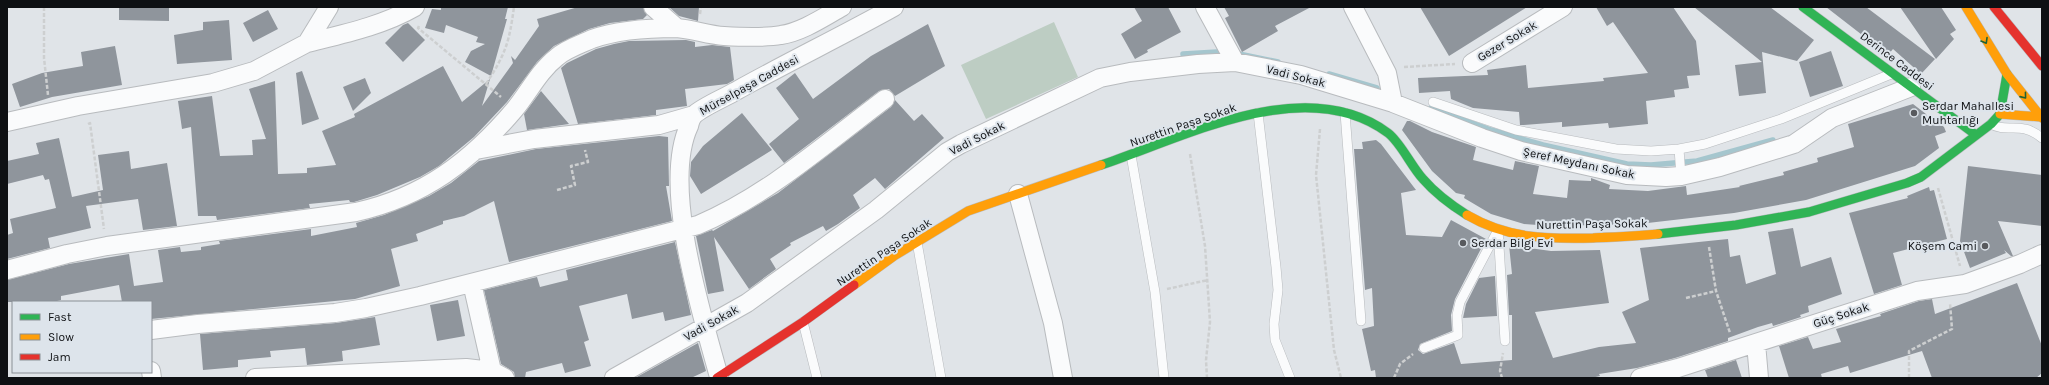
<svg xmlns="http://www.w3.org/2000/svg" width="2049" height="385" font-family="Karla,sans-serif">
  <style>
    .green { fill: #bdcdc3 }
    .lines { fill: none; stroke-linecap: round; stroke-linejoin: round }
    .stream { stroke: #a5c6ce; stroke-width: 5.5 }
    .building { fill: #8f959c }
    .lane-casing { stroke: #b8bbbe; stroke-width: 10 }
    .street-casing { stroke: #b8bbbe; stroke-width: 20 }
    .fast-casing { stroke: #b8bbbe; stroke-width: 10 }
    .slow-casing { stroke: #b8bbbe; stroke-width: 10 }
    .jam-casing { stroke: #b8bbbe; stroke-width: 10 }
    .path { stroke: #cdcfd0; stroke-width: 2.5; stroke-dasharray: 4 2; stroke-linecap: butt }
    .lane { stroke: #fafbfc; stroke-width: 9 }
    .street { stroke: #fafbfc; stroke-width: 18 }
    .fast { stroke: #30b455; stroke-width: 9 }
    .slow { stroke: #ff9f0a; stroke-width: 9 }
    .jam { stroke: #e5322d; stroke-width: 9 }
    .oneway { stroke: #1f6234 }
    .poi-dot { fill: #585a5e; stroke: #dde4eb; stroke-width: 1.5 }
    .labels { text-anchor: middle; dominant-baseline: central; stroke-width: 4; stroke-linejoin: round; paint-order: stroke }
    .street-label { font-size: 12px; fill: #0e1013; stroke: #dde4eb }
    .poi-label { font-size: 12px; fill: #0e1013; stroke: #dde4eb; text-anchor: start }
  </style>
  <rect width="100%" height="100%" fill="#e0e4e8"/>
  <path class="green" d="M1054,22l24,55 -92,42 -25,-54z"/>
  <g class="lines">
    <path class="stream" d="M1183,54l34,-2
      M1239,54l39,8
      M1329,74l48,14
      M1431,108l60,22 52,15 84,19 24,1 46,-4 76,-21"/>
  </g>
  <path class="building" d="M119,7h50v14l-50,-1z
    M441,7h67l-3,12h2l-16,57 -26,-14 6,-11 14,-7 -9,-2 2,-5 -32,-12 -2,8 -19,-5 7,-19 9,1z
    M578,7h65l4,8 -4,4 -33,4 -21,6 -35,17 -17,16 -30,40 -33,35 -35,29 -19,11 -43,18 -23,7h-4l-1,-2 -40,4 1,4 -93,12 -1,-4h-18l-7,-89 -9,2 -4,-28 34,-5 8,60 33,-1 -1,-15 14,-1 -17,-50 26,-8 3,93 29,-1v-5l29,-3 -14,-34 33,-14 -1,-3 89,-48 19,36 28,-23 -8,27 31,-43 -2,-7 4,4 24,-34 -2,-7z
    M669,7h30l-1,14 -19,-5z
    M1134,7h34l13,25 -34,18 1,2 -13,7 -14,-25 21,-13z
    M1224,7h87l-36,19 3,5 -36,21 -17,-34 4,-2z
    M1420,7h107l-78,49z
    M1596,7h77l23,34 4,34 -13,1 2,12 -15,2 1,7 -29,4 2,23 -39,4 -1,-5 -46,4v-5l-38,3h-4l-1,-13 -46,-4 -22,-9 -1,-8 -31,2 -1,-15 70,-3 -1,-5 39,-5 2,23 76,-7 -1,-3 45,-5 -35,-51 -6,4z
    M1694,7h76l44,33 -17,21 -35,-9 4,41 -27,3 -4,-31 27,-3z
    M1826,7h40l69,52 -14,15 -28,-25 -5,6z
    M1900,7h41l15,23 -6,4 4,5 -18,20z
    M268,10l10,19 -25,13 -10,-19z
    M229,20l3,40 -55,4 -3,-29 29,-5v-8z
    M408,23l17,17 -22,22 -18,-19 18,-18z
    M928,24l17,42 -50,30 -6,-7 -10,2 -95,72 -15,-19 30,-25 -23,-31 19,-15 18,26 58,-43z
    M686,40l9,2v5l17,-2 18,2 4,33 -7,4 -42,5 2,17 -31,4v5l-78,9 -17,-56 6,-5 29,-14 18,-5 15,-3z
    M115,46l7,39 -70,12 -32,10 -8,-23 30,-11 41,-7 -2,-14z
    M1831,51l12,35 -33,11 -11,-35z
    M302,71l17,48 -17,6 -6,-52z
    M365,78l6,15 -18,18 -10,-24z
    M541,91l28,33 -42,6 -3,-16z
    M895,100l19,21 8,-7 22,24 -59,51 -10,-11 -22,17 7,13 -22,16 -12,7 -3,-5 -33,17 1,2 -21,14 6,10 -27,20 -35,-52 10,54 -16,3 -12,-58 16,-6 1,1 65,-38 113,-86z
    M1913,104l13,10 1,3 3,-1 14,11 2,5 -11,4 4,12 -24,18 -109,34 -72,13 -95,11 -87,2 -28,-2 -33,-10 -27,-16 1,-3 -9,-2 -24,-22 -30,-41 5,-9h3l22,11 44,15 -3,13 40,10 2,-9 24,5 -6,28 34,4 2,-18 22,1v-3l19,7 -1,4 39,2 38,-5 1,9 53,-8 -1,-1 45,-11 -1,-3 35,-10 -1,-4 37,-11 -6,-23z
    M742,113l30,37 -71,44 -11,-18 1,-14 12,-16z
    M659,136l9,1 1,49h-3l6,35 -163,41 -15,-61 -30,15 -21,5v3l-27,10 2,7 -27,8 9,37 -45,13 -204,20v-17h-29l-3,-17 -58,11v4l-8,2h-46v-22l62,-16 60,-10 5,32 29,-4 -5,-32 22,-3 1,5 20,-2v-3l19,-3 -1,-3 92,-12v7l46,-9 -1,-4 28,-8 45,-19 22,-13 28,-22 57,-12z
    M59,138l13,59 31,-7 -5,-35 31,-4 2,18 36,-6 10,63 -34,4 -5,-31 -52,7 5,22 -43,10 2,10 -43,11v-24l6,-2 -3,-14 46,-11 -7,-29 -4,1 -2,-5 -36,9v-23l32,-7 -3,-11z
    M1376,140l5,4 35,46 -15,3 5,42 36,2 9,-17 35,19 -31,60 -4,16 1,16 -32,13 -2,6 5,4 31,-11 7,21 51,-4v-45h-3l-2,-40 5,-1 -3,-29 42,6 49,-1 9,53 -74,9 18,46 46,-11 37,-4 -14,-31 27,-12 -9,-52 88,-9 2,18 10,-2 6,29 30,-10 -8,-42 25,-4 8,39 30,-10 11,37 -34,12 1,6 -9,3 1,2 -28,9 -1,-3 -14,4 -30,11v3l-53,17 -38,10 -38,6 1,2 -9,2h-215l-1,-8 -4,1 -9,-42 12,-3 -2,-38 -7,2 -11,-141h9l-1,-7z
    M1968,166l74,9v51l-44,-5 15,35h-2l-7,-6 2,3 -36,15 -10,-27z
    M1929,187l1,4 4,-1 13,49 -54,14 9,32 -28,9 -25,-81 59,-15 -1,-2z
    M675,242l16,73 -26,6 -2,-9 -31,7 -5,-25 -48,12 10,34 -5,2 7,24 -26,7 -3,-10 -36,9 -1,6h-10l-1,-6 -13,-8 -17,-74 53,-13 3,10 28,-7 -2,-10z
    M1495,276l2,40 -34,2 3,-14 13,-26z
    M2017,283l25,63v27l-6,5h-104l-10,-27 -72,22 -2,-7 -27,8 1,4h-33l-10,-32 29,-9 5,12 28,-7 -5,-13 45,-13 -1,-2 39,-13 13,-2 3,15z
    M458,300l7,36 -28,5 -7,-36z
    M375,317l5,28 -38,6 1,10 -36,4 -2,-17 -35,3 1,6 -33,3v7l-35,3 -3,-36 136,-11z
    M698,343l8,28 -15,7h-56z
    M1736,360l6,18h-34l-3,-8z"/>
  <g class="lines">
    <defs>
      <path id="lane" d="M1433,102l83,28 100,19 35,2 28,-2 26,-5 76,-25 110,-45
        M1258,113l18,154 2,23 -4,34 1,16 15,38
        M1345,113l16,208
        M1991,124c11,7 22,2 34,5 6,1 12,5 17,9
        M1679,149l2,27
        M1131,155l24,137 9,86
        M1498,230l7,111
        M917,242l24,136
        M803,322l14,56
        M1424,348l34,-13 -1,-20 3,-13 38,-72"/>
      <path id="street" d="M653,7l24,21
        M1205,7l30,55
        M1353,7l34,66 6,30
        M307,43c36,-9 75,-17 108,-36
        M1472,63l91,-56
        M7,122l71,-16 135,-23 41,-12 53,-28 22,-36
        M476,150l58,-11 125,-14 35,-10
        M1018,194l35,129 10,55
        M7,270l60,-16 40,-8 249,-34c68,-15 115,-51 159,-103 14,-17 24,-38 42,-52 9,-8 24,-13 35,-18 25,-9 57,-11 84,-11 16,1 32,7 48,8 18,1 40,2 57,-1 21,-3 43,-18 61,-28
        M472,283l20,88
        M151,330l47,-6 137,-11 31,-5 54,-12 278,-71c69,-29 127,-81 187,-126
        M1756,343l3,35
        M151,371l1,7
        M719,377c-17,-63 -58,-191 -30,-251 1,-4 3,-9 5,-11 8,-8 32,-18 42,-24 52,-29 106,-55 158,-84
        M255,378l211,-10 26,3 13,7
        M614,378l133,-75 129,-93 71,-58 14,-8 139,-66 30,-6 68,-8 37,-2 66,13 92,28 89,35 39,13 106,24 39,2 15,-1 39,-9 74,-23 38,-26 79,-31
        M1640,378l38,-10 239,-77 48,-7 55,-20 22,-10"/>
      <path id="fast" d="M1803,7l173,128
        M2000,114l7,-40
        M1101,165c84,-28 205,-93 287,-32 13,10 23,33 35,46 13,15 28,26 44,36
        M1658,234l78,-9 73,-13 98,-29 14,-6 70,-53 9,-10"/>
      <path id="slow" d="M1966,7l41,67 35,44
        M2000,114l41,3
        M1467,215c41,24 80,24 126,23 21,-1 43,-2 65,-4
        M854,285l40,-29 74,-45 133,-46"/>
      <path id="jam" d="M1994,7l48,59
        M717,378l86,-56 51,-37"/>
    </defs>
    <use href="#lane" class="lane-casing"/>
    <use href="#street" class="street-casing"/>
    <use href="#fast" class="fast-casing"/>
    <use href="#slow" class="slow-casing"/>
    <use href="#jam" class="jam-casing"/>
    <path class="path" d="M44,7v51l4,37
      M700,14l1,-7
      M419,26l-1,2 83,69
      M1404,67l51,-3
      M486,84c20,-31 23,-41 28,-77
      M88,124l2,-1 14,106
      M1320,129l-4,46 18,175 7,28
      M1190,154l15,92 5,76 -4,38 1,18
      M1938,188l22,78
      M557,190l18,-5 -4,-19 17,-4 -3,-12
      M1709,247l7,44 14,42
      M1167,289l41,-9
      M1686,298l30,-7
      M1394,378l6,-14 13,-10
      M1502,378l-2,-7 3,-18
      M1909,378v-27l43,-22 -2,-26"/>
    <use href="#lane" class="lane"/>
    <use href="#street" class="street"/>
    <use href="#fast" class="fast"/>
    <use href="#slow" class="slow"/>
    <use href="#jam" class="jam"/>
  </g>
  <defs><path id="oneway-chevron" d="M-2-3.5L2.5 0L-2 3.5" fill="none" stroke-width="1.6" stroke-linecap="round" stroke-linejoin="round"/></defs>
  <g class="oneway">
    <use href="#oneway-chevron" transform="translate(1985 41) rotate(60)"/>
    <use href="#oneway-chevron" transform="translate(2024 96) rotate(51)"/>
  </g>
  <g class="poi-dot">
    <circle cx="1914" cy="113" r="4"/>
    <circle cx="1463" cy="243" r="4"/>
    <circle cx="1985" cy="246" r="4"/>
  </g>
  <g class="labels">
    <g class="street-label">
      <text transform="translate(1507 41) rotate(-31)">Gezer Sokak</text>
      <text transform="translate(1897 61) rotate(37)">Derince Caddesi</text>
      <text transform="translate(1296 76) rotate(14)">Vadi Sokak</text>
      <text transform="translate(749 85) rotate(-29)">Mürselpaşa Caddesi</text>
      <text transform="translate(1183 125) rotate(-19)">Nurettin Paşa Sokak</text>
      <text transform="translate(977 138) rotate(-27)">Vadi Sokak</text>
      <text transform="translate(1579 163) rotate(12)">Şeref Meydanı Sokak</text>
      <text transform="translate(1592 224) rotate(-1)">Nurettin Paşa Sokak</text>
      <text transform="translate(884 252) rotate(-34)">Nurettin Paşa Sokak</text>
      <text transform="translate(1841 315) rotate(-18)">Güç Sokak</text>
      <text transform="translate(711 323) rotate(-29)">Vadi Sokak</text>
    </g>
    <g class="poi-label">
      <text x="1922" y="106">Serdar Mahallesi<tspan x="1922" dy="14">Muhtarlığı</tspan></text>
      <text x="1471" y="243">Serdar Bilgi Evi</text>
      <text x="1977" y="246" text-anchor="end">Köşem Cami</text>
    </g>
  </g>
  <rect width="2049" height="385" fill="none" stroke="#0e1013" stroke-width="16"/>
  <rect x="12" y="301" width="140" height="72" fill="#dde4eb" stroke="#8a8f95"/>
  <rect x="20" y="314" width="20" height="6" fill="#30b455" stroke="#8a8f95"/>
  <text x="48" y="321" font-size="12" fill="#0e1013">Fast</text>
  <rect x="20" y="334" width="20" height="6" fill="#ff9f0a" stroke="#8a8f95"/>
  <text x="48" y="341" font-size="12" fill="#0e1013">Slow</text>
  <rect x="20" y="354" width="20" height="6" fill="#e5322d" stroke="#8a8f95"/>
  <text x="48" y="361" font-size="12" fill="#0e1013">Jam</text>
</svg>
